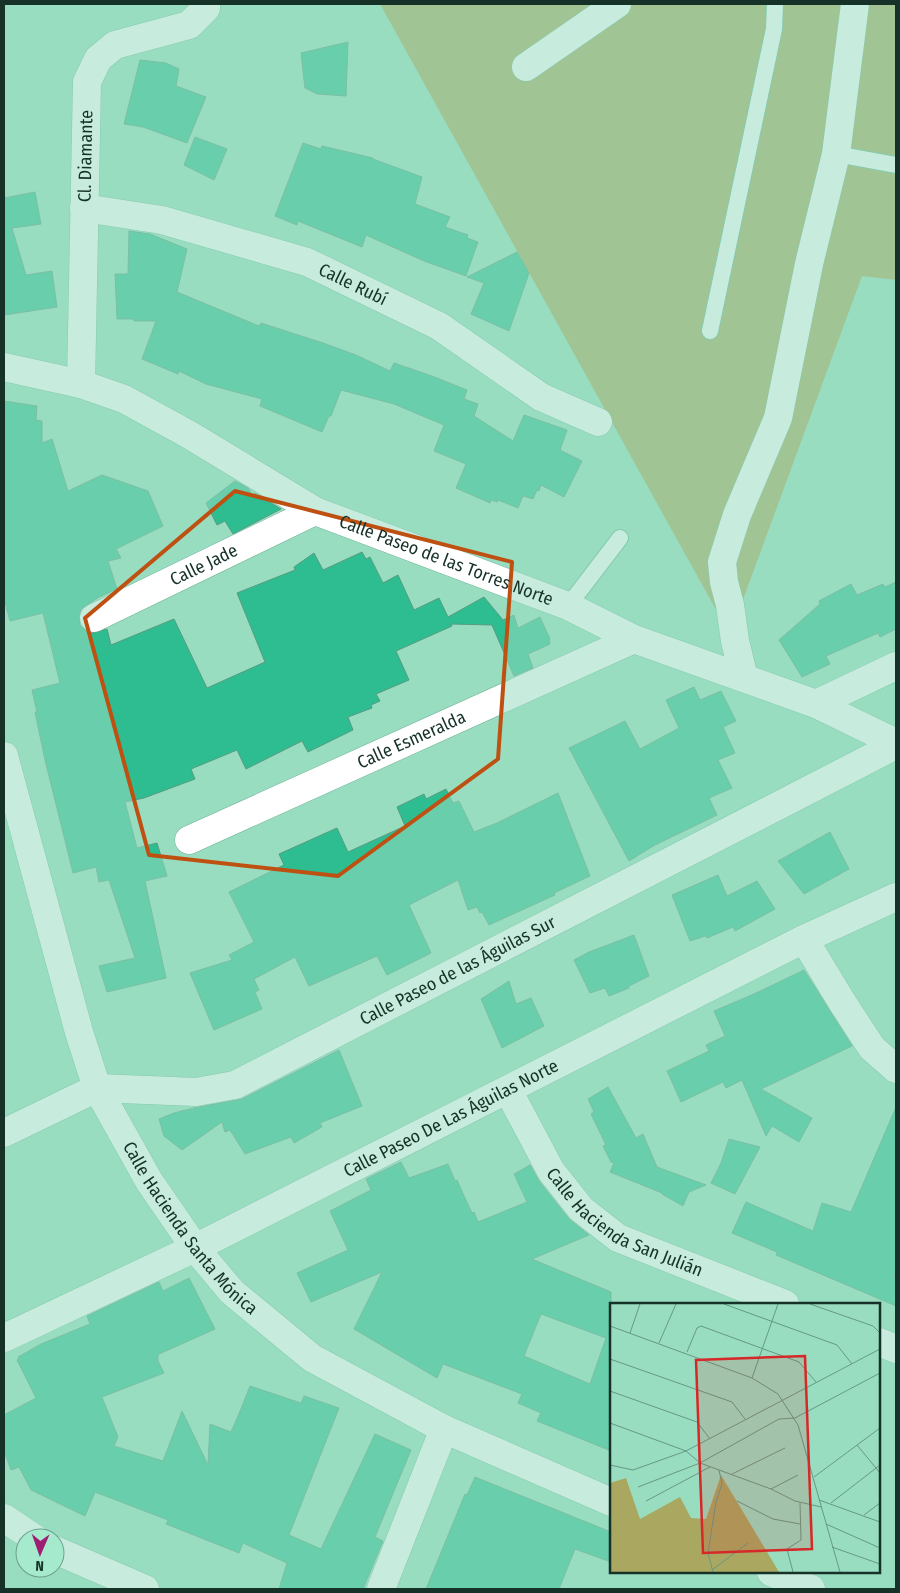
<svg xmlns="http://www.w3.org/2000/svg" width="900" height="1593" font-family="'Fira Sans Condensed',sans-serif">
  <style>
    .green { fill: #aaa760 }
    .building { fill: #2dbd90; stroke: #589b81; fill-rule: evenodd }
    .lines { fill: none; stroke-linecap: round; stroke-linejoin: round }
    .service-casing { stroke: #72b599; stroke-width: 18 }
    .minor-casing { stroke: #72b599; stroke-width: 29 }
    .tertiary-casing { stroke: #72b599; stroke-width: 29 }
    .service { stroke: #fff; stroke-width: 16 }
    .minor { stroke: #fff; stroke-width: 28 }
    .tertiary { stroke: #fff; stroke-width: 28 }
    .marked { fill: none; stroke: #be5112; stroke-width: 4; stroke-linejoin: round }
    .labels { text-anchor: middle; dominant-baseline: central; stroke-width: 4; stroke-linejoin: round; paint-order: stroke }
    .street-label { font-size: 18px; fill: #163228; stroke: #a6eace }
    .inset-road { fill: none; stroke: #659984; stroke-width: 1 }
    .view { fill: #d62828; fill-opacity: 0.15; stroke: #d62828; stroke-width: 2.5 }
    .inset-edge { fill: none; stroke: #163228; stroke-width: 2.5 }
  </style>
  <rect width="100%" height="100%" fill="#99ddc1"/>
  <path class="green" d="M380,4h516v276l-34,-4 -132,359z"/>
  <path class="building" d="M348,42l-2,54 -29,-2 -12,-6 -4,-35z
    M140,60l26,3 13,6 -3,17 30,11 -19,46 -44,-16 -19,-3z
    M195,137l32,12 -13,31 -30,-15z
    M303,143l18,6 1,-3 51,12v1l49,18 -7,27 35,13 -5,10 23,8 -1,3 11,4 -12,34 -42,-15 -58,-26 -4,12 -64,-26 -1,4 -22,-9z
    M35,192l6,32 -29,4 14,47 26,-4 5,36 -53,8v-117z
    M129,231l21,3 37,15 -10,43 82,34 2,-3 62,20 33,12 34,16 4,-8 38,13 35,14 -3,9 14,5 -4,12 39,25 11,-26 43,15 -7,20 22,11 -18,36 -23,-12 -2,6 -2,-1 -4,9 -10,-3 -5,12 -20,-8 -1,2 -6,-2 -1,3 -34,-15 10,-24 -32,-13 10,-26 -50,-21 -53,-14 -10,26h-2l-7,16 -62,-26 2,-7 -56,-15 -27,-13 -1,3 -36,-15 14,-38h-22v-2h-17l-2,-45h13z
    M517,252l12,21 -20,58 -38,-17 13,-31 -17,-6z
    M4,401l33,5 -1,14 6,1v22l10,-4 16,52 34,-16 46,16 15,35 -47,23 5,9 -13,3 9,28 -18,8 -18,12 -2,7 1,9 6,6 6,2 15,-4 4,16 63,-26 33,69 58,-26 -28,-69 58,-23 -1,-3 20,-14 9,17 39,-18 4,7 4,-2 13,26 15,-8 16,35 25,-12 9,19 36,-20 19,23 11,-5 4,13 22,-11 10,22 -1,1 1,4 -22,10 5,14 -19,8 -22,-51 -41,-1 1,2 -56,25 13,29 -33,14 4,7 -9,4 1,3 -24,9 5,13 -45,22 -6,-11 -56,28 -9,-19 -46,19 4,10 -51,19 -19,4 12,46 20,-5 10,33 -22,5 21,97 -59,14 -8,-26 36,-8 -26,-78 -10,2 -3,-15 -23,6 -28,-113 -10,-48h2l-5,-22 28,-7 -17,-70 -33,8 -6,-23z
    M235,481l13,7 4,7 3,-2 26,16 -48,25 -8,-13 -8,4 -11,-22z
    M896,582v47l-16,8 -2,-4 -52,23 4,8 -28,13 -23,-37 41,-36 -1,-3 32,-17 6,11 26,-11 2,3z
    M694,687l6,13 21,-9 15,30 -13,6 12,26 -17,7 14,28 -23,10 8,17 -62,30 -26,16 -60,-113 56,-27 15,28 39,-21 -13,-28z
    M446,789l7,14 6,-2 15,31 23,-9 61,-30 32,83 -36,17 1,2 -66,30 -7,-13 -2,1 -3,-6 -9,3 -10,-30 -49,25 22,48 -44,22 -10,-19 -68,30 -14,-29 -41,22 5,11 -4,2 7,17 -48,21 -24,-57 42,-13 -3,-5 25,-13 -25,-50 55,-27 -5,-11 58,-26 11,24 57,-26 -8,-19 27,-13 2,5z
    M830,832l19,37 -45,25 -26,-33z
    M718,875l9,21 30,-15 18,28 -40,22 -2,-4 -26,11 -2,-2 -15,5 -18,-46z
    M634,935l15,41 -20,10v2l-20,8 -4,-8 -15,5 -16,-33 15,-8z
    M804,970l48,76 -91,43 51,29 -13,24 -27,-16 -6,10 -24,-56 -16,8 -3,-6 -42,20 -14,-31 42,-20 -3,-6 19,-9 -11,-25 40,-17z
    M509,981l7,23 15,-6 13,28 -42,22 -21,-49z
    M339,1050l23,56 -42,17 2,4 -28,16 -3,-6 -46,17 -15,-24 -5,2 -3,-10 -40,28 -18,-14 -5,-17 15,-6 20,-5 48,-9z
    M608,1087l28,51 7,-4 14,33 49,18 -17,7 -6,14 -21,-12v-1l-52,-21 4,-9 -3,-1 -8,-16 3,-1 -15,-31 3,-2 -6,-13z
    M896,1107v161l-2,10 2,1v27l-120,-51 1,-3 -45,-19 14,-31 67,29 9,-28 29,9z
    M729,1139l31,8 -25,47 -24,-11 10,-20z
    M401,1162l8,16 39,-14 7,17 2,-1 8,18 7,15 2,-1 4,10 49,-20 -13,-28 16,-9 9,16 30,38 20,16 -57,24 79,33v159l-74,-30 4,-8 -23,-10 4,-9 -79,-30 -6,14 -83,-49 28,-57 -71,30 -14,-29 51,-23 -18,-39 41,-21 -5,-11zM541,1314l65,24 -16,46 -66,-28z
    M189,1278l26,51 -58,26h1v6l6,12 -62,24 16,40 -4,9 49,15 19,-50 26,54 2,-41 21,8 10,-23 9,-23 51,17 3,-7 35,12 -50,127 32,14 54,-115 36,16 -36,87 8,4 -20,48h-84l8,-26 -44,-20 -4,10 -73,-29 2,-4 -73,-28 -10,24 -54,-26 -12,-23 -8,3 -7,-19v-36l32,-17 -19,-38 2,-1 -1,-2 23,-13 49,-20 -3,-8 72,-34 4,9z
    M475,1477l136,55v30l-36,-13 -16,40h-133l39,-95 2,1z"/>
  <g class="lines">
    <defs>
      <path id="service" d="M836,154l60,11
        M710,331l64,-302 1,-25
        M568,606l52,-68"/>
      <g id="minor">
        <path d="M526,67l91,-63"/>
        <path id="s1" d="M84,208l78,12 145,42 132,64 102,71 57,25"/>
        <path id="s2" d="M4,367l77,17 43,15 64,35 127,77 253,95 66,33 182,65 80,39"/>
        <path id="s3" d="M81,384l6,-302 11,-23 17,-14 74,-20 17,-17v-4"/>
        <path id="s4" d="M94,618l221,-107"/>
        <path d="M816,704l80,-38"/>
        <path id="s5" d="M189,840l445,-201"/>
        <path d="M804,939l38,63 30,46 24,21"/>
        <path id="s6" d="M97,1088l99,4 39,-7 661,-340"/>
        <path id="s7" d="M508,1090l43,81 30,38 37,29 167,66"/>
        <path id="s8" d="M4,1338l191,-90 609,-309 92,-42"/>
        <path d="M879,1342l17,7"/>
        <path d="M4,1518l30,20"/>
        <path d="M55,1550l90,39"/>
        <path d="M381,1589l63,-160"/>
      </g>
      <g id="tertiary">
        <path d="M744,678l-9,-37 -5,-36 -6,-23 -2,-20 15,-47 41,-97 31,-154 27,-110 19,-150"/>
        <path id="s9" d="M4,756l75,276 18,56 52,93 46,67 37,44 80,66 132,71 167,73"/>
        <path d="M4,1133l93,-45"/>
        <path d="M771,1572l40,17"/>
      </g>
    </defs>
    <use href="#service" class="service-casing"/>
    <use href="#minor" class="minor-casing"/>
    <use href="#tertiary" class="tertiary-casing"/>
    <use href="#service" class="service"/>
    <use href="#minor" class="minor"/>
    <use href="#tertiary" class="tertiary"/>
  </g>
  <path d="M0 0H900V1593H0ZM235,491l277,71 -14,197 -160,117 -189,-21 -64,-237z" fill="#99ddc1" fill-opacity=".55" fill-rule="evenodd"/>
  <path class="marked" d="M235,491l277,71 -14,197 -160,117 -189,-21 -64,-237z"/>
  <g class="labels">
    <g class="street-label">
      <text stroke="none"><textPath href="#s3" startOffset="228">Cl. Diamante</textPath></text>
      <text stroke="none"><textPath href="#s1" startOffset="281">Calle Rubí</textPath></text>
      <text stroke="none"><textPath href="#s2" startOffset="486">Calle Paseo de las Torres Norte</textPath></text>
      <text stroke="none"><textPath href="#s4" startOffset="122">Calle Jade</textPath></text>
      <text stroke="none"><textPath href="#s5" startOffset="244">Calle Esmeralda</textPath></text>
      <text stroke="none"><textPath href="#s6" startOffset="389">Calle Paseo de las Águilas Sur</textPath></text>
      <text stroke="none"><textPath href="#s8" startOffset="498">Calle Paseo De Las Águilas Norte</textPath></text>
      <text stroke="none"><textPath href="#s7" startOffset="184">Calle Hacienda San Julián</textPath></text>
      <text stroke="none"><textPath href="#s9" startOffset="514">Calle Hacienda Santa Mónica</textPath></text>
    </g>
  </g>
  <g transform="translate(610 1303)">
    <rect width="270" height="270" fill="#99ddc1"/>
    <path d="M111,172l58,97h-169v-89l16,-5 14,41 40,-22 11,21 15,1z" fill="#aaa760"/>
    <path class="inset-road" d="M114,1l113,41 15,19M200,1l63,22 7,7M0,23l142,52 26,16 20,31 42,147M20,30l10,-29M49,40l17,-39M77,49l10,-24 4,-2 98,36 17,20M0,56l122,43 13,17M142,75l26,-74M0,88l87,31 13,17M0,120l76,28 14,12 71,26 24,12 26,6M247,142l23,28M0,162l23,5 53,-19 194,-102M122,171l53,-26M204,174l66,-49M28,184l62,-24 79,-44 16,-1 85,-45M161,186l27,-14M209,197l61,22M36,198l64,-34M127,198l36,18 27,5M221,200l49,-38M254,212l16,-12M216,221l54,24M222,244l48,17M102,267l36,-27M103,269l-5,-19 8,-51 6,-18 -3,-14M183,269l-6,-23 14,-9 -1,-37"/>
    <path class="view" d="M195,53l7,193 -109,4 -7,-193z"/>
    <rect width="270" height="270" class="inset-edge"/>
  </g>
  <rect width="900" height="1593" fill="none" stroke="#163228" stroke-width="10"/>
  <g transform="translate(40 1553) rotate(182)"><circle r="24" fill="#a6eace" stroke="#6ca08c"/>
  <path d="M0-4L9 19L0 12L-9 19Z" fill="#9e1e71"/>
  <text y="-8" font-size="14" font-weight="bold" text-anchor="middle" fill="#163228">N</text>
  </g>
</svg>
